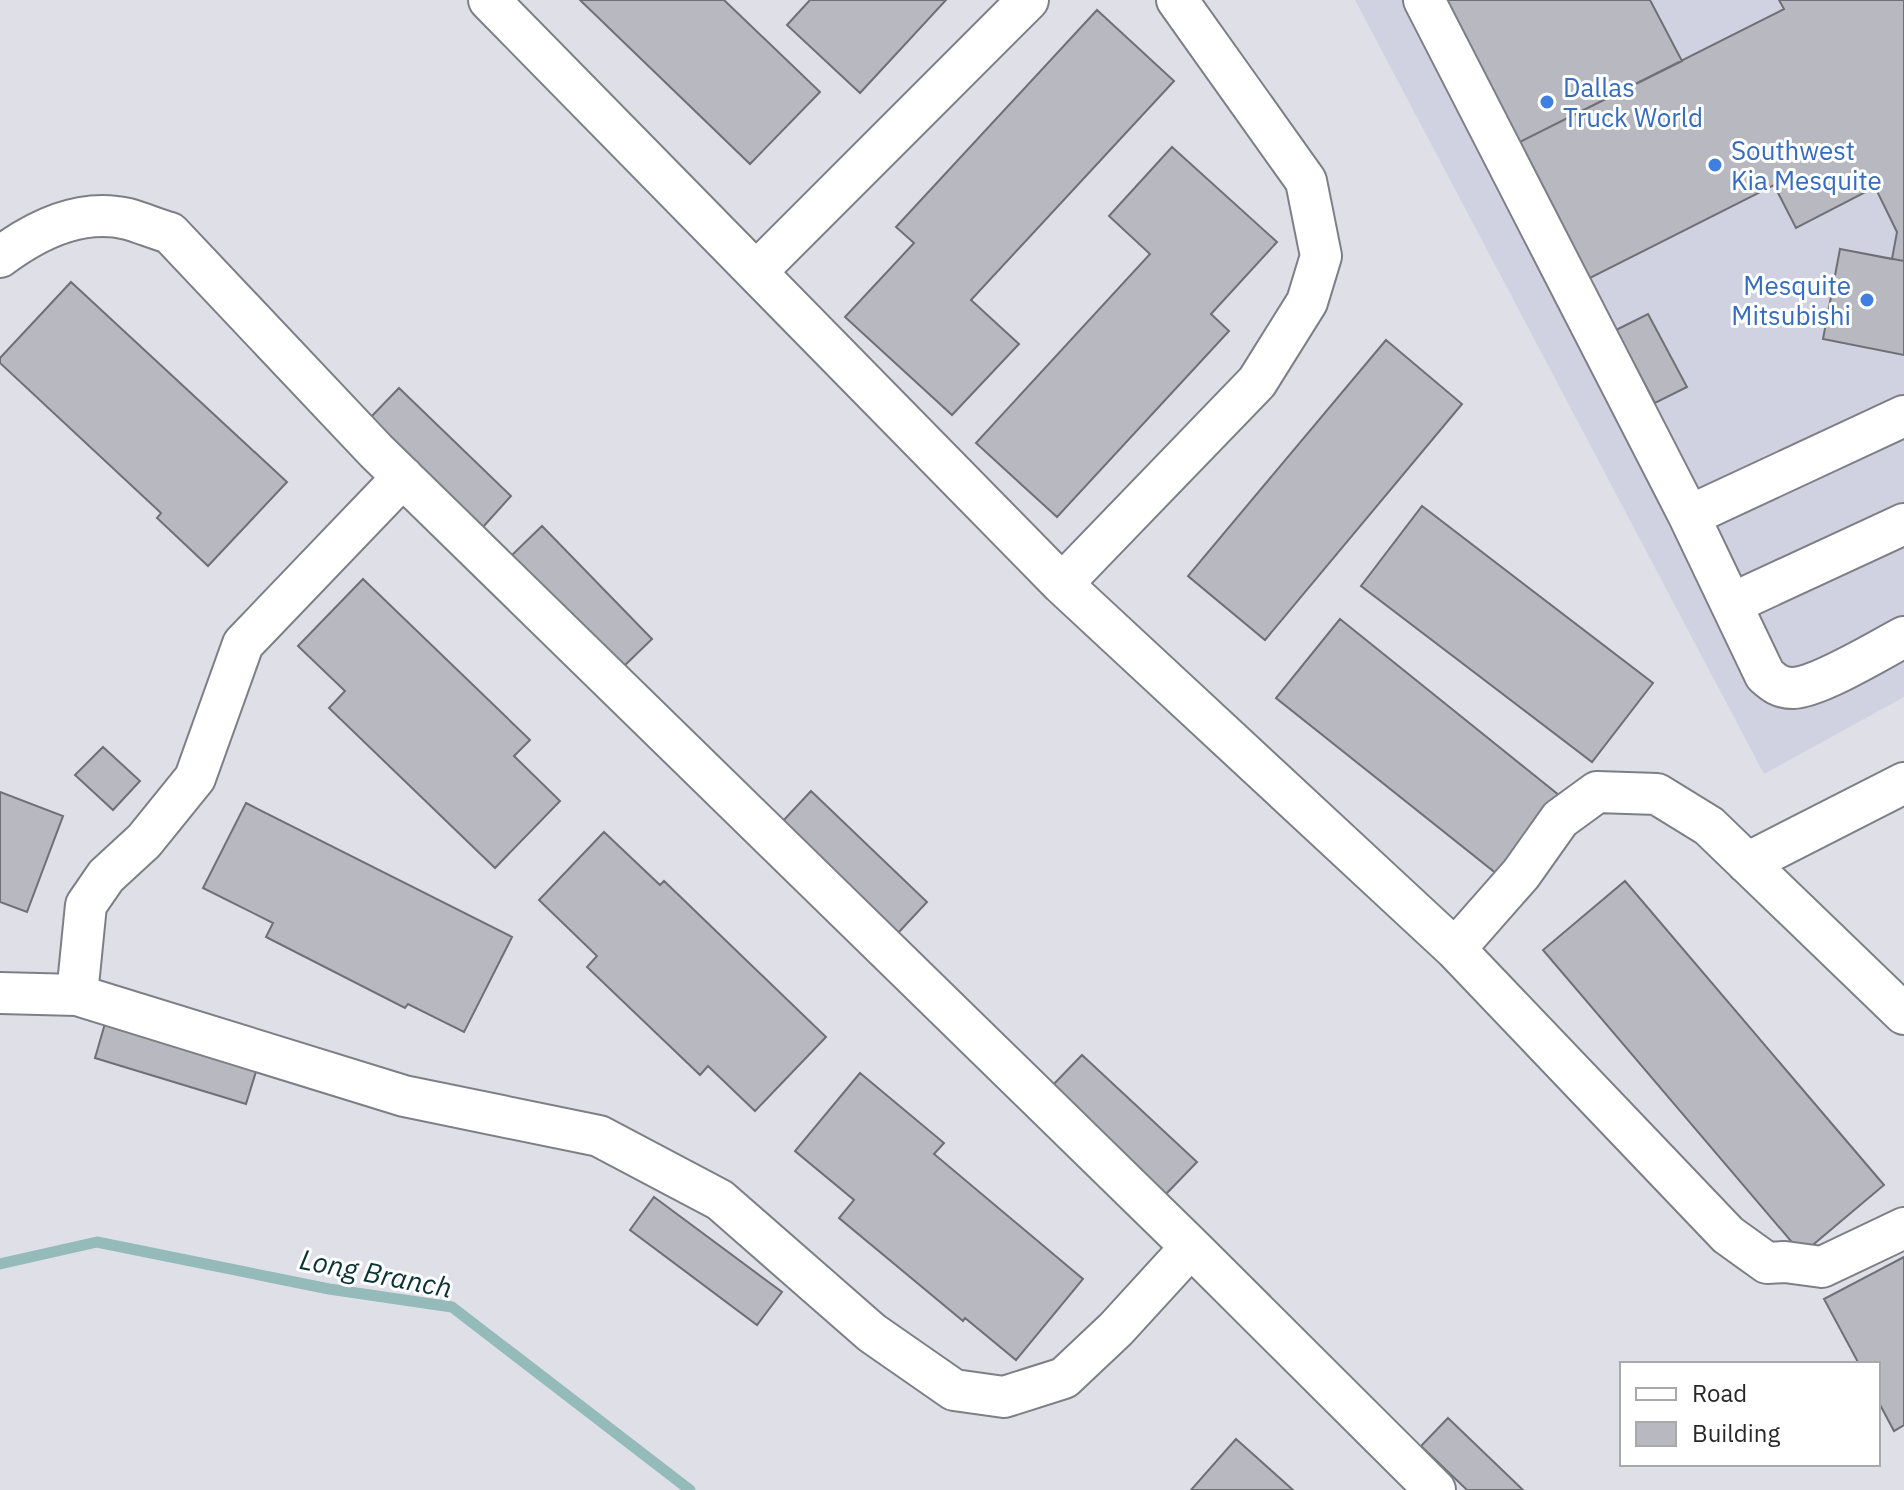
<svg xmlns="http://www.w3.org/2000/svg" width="1904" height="1490" font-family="'IBM Plex Sans',sans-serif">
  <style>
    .built { fill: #d1d2e1 }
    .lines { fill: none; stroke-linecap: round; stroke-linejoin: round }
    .stream { stroke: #94bab9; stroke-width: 11 }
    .building { fill: #b8b8c0; stroke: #6f6f76; stroke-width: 2 }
    .minor-casing { stroke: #7e7f86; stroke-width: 44 }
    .minor { stroke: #fff; stroke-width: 40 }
    .shop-dot { fill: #3f7fe0; stroke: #fff; stroke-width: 3 }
    .labels { text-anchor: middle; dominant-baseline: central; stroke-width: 6; stroke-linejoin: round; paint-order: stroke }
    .shop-label { font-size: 26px; fill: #366cbe; stroke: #fff; text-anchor: start }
    .water-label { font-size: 28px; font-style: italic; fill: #0c3333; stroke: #fff }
  </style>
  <rect width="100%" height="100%" fill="#dedfe7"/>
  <path class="built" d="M1355,0h549v697l-140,77z"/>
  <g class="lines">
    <path class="stream" d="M0,1264l97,-22 232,47 123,18 238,183"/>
  </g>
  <path class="building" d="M580,0h144l96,92 -70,72z
    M810,0h136l-86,93 -73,-68z
    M1443,0h207l32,61 -166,83z
    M1779,0h125v355l-81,-16 17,-90 52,10 5,-27 -22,-45 -79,41 -22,-43 -188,95 -70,-136 268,-135z
    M1097,10l77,71 -203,219 48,44 -67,71 -107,-98 69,-74 -18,-16z
    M1172,147l105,95 -66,72 18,17 -172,186 -81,-74 174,-189 -41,-38z
    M1840,249l64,12v94l-81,-16z
    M71,282l216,200 -79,84 -51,-48 4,-5 -161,-150v-5z
    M1648,314l39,73 -32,16 -39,-73z
    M1386,340l76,64 -197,236 -77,-64z
    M399,388l112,108 -28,31 -114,-108z
    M1422,506l231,177 -61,79 -231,-176z
    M542,526l110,113 -31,30 -110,-113z
    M363,579l167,161 -16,16 46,45 -65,67 -166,-160 16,-17 -47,-45z
    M1340,619l225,181 -63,78 -226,-180z
    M103,747l37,34 -27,29 -38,-35z
    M811,791l116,111 -29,31 -116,-111z
    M0,792l63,24 -36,96 -27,-10z
    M246,803l266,134 -48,95 -56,-28 -3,4 -139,-71 7,-14 -70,-35z
    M604,832l56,53 4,-4 162,156 -71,74 -47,-45 -8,9 -113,-108 10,-11 -58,-56z
    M1625,881l259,304 -82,69 -259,-304z
    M106,1020l152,45 -12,39 -151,-46z
    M1082,1055l115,107 -32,33 -115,-107z
    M860,1073l84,70 -10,11 149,125 -67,81 -51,-42 -2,3 -124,-103 15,-18 -59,-49z
    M654,1197l128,95 -25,33 -127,-95z
    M1904,1257v168l-10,6 -16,-30v-37h-19l-35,-65z
    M1448,1418l75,72h-56l-46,-44z
    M1236,1439l57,51h-102z"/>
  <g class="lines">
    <defs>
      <path id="minor" d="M489,0l573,584 393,365
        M1424,0l265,516 215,-100
        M0,257c36,-27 82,-49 128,-38 14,4 28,10 42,14l206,218 815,796 244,243
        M756,272l272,-272
        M1689,516l76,159c9,8 15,13 28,13 26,-1 86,-38 111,-51
        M1062,584l195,-202 50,-80 14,-46 -15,-75 -129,-181
        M1731,604l173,-80
        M1747,863l157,-80
        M0,993l77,2 327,101 195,40 121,64 152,133 82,57 50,7 60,-19 52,-49 75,-82
        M77,995l9,-90 20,-29 38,-35 51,-63 48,-134 160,-167
        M1904,1014l-195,-188 -52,-32 -60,-2 -37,27 -39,55 -66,75 273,286 39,28 18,-1 37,5 82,-39"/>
    </defs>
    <use href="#minor" class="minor-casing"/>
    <use href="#minor" class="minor"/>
  </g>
  <g class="shop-dot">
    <circle cx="1547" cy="102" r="8"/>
    <circle cx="1715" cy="165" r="8"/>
    <circle cx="1867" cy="300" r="8"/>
  </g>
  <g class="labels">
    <g class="shop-label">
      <text x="1563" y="87">Dallas<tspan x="1563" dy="30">Truck World</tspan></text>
      <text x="1731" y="150">Southwest<tspan x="1731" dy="30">Kia Mesquite</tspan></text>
      <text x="1851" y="285" text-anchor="end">Mesquite<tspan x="1851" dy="30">Mitsubishi</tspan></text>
    </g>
    <g class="water-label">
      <text transform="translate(376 1273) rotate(11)">Long Branch</text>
    </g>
  </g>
  <rect x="1620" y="1362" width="260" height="104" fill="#ffffff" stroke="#a9a9aa" stroke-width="2"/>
  <rect x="1636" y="1388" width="40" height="12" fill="#ffffff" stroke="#a9a9aa" stroke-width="2"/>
  <text x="1692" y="1402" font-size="24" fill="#28282b">Road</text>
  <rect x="1636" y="1422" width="40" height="24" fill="#b8b8c0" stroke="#a9a9aa" stroke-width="2"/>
  <text x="1692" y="1442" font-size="24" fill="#28282b">Building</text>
</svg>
